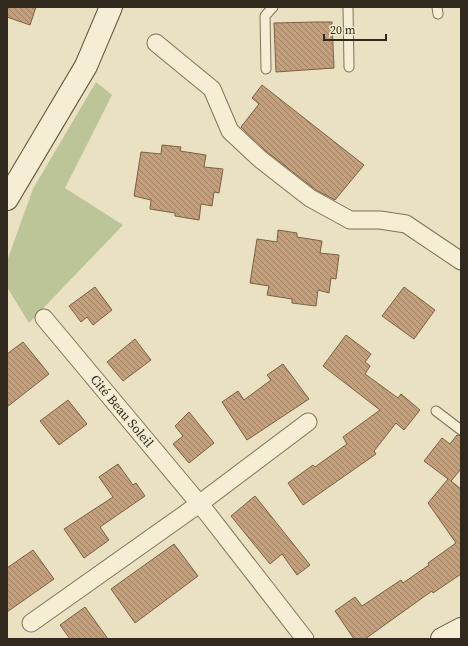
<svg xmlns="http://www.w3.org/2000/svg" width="468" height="646" font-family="'Source Serif 4',serif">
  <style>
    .grass { fill: #bbc597 }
    .building { fill: url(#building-back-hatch); stroke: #7d6043 }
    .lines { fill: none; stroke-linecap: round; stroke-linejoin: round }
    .lane-casing { stroke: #80735b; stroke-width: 11 }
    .street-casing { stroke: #80735b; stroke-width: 19 }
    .secondary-casing { stroke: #62543e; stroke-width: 24 }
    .lane { stroke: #f5eed4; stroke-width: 9 }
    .street { stroke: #f5eed4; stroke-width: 17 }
    .secondary { stroke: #f5eed4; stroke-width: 22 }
    .labels { text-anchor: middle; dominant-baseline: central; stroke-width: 3.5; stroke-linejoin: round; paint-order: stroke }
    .street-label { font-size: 13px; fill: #32291e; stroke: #f1ebd1 }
  </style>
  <defs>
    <pattern id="building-back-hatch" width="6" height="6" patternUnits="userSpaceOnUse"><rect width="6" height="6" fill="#c3a07b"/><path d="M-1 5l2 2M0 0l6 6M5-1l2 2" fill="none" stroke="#9f8264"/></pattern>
  </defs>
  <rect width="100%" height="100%" fill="#e9e1c2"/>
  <path class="grass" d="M96,82l16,13 -47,93 58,37 -94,98 -22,-36v-26l26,-72z"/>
  <path class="building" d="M7,7h29l-6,18 -23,-8z
    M315,22h17l2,46 -58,4 -2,-49z
    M262,85l102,80 -29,35 -19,-10 -50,-39 -25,-24 18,-23 -7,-6z
    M162,145l19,2 -1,4 26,4 -2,12 19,2 -4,24 -5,-1 -2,14 -11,-2 -2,16 -24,-4v-3l-25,-4 1,-9 -17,-4 7,-44 20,2z
    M278,230l19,3v4l25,4 -2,12 19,2 -3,24 -5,-1 -2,15 -11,-3 -2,16 -24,-3v-4l-25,-4 2,-9 -19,-3 7,-44 20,3z
    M95,287l17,23 -19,15 -6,-8 -6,5 -12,-16z
    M404,287l31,23 -21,29 -32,-23z
    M346,335l25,19 -6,8 5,4 -5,8 33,24 3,-4 19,16 -16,20 -8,-7 -22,28 2,3 -73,51 -15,-22 25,-18 2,2 32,-23 -4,-7 37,-27 -57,-44z
    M135,339l16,21 -28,21 -16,-19z
    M23,342l26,32 -42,33v-53z
    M283,364l26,35 -62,41 -25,-38 16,-11 6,9 27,-20 -4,-5z
    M68,400l19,24 -28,21 -19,-24z
    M189,412l25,31 -25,20 -16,-19 10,-8 -8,-10z
    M457,435l4,1v33l-10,12 10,8v85l-28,19 -1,-2 -67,48h-11l-19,-28 20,-14 7,9 39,-26 2,3 26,-18 -1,-2 28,-20 -28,-40 20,-24 -24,-18 18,-23 8,6z
    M118,464l15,21 3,-2 9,13 -45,31 9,13 -25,18 -20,-29 49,-32 -14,-20z
    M255,496l55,69 -13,10 -15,-21 -12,10 -39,-48z
    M174,544l24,32 -63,47 -24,-34z
    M33,550l21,29 -47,33v-44z
    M85,607l23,32h-38l-10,-14z"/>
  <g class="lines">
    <defs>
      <path id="lane" d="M348,7l1,60
        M437,7l1,7
        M266,69l-1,-53 8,-9
        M436,411l25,19"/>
      <path id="street" d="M156,43l56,46 18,42 30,28 50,39 40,22h30l26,4 55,37
        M44,318l163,195 98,126
        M31,623l168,-119 109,-82"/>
      <path id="secondary" d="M7,199l79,-133 25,-59
        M442,639l19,-10"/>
    </defs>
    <use href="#lane" class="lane-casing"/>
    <use href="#street" class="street-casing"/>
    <use href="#secondary" class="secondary-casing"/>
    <use href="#lane" class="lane"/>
    <use href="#street" class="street"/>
    <use href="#secondary" class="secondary"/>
  </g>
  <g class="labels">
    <g class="street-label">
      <text transform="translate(122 411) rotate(50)">Cité Beau Soleil</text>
    </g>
  </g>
  <rect width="468" height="646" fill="none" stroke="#32291e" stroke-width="16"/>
  <path d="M324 34v6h62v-6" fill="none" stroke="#32291e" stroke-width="2"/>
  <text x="330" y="34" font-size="12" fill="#32291e" stroke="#f1ebd1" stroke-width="3" paint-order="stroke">20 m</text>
</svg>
